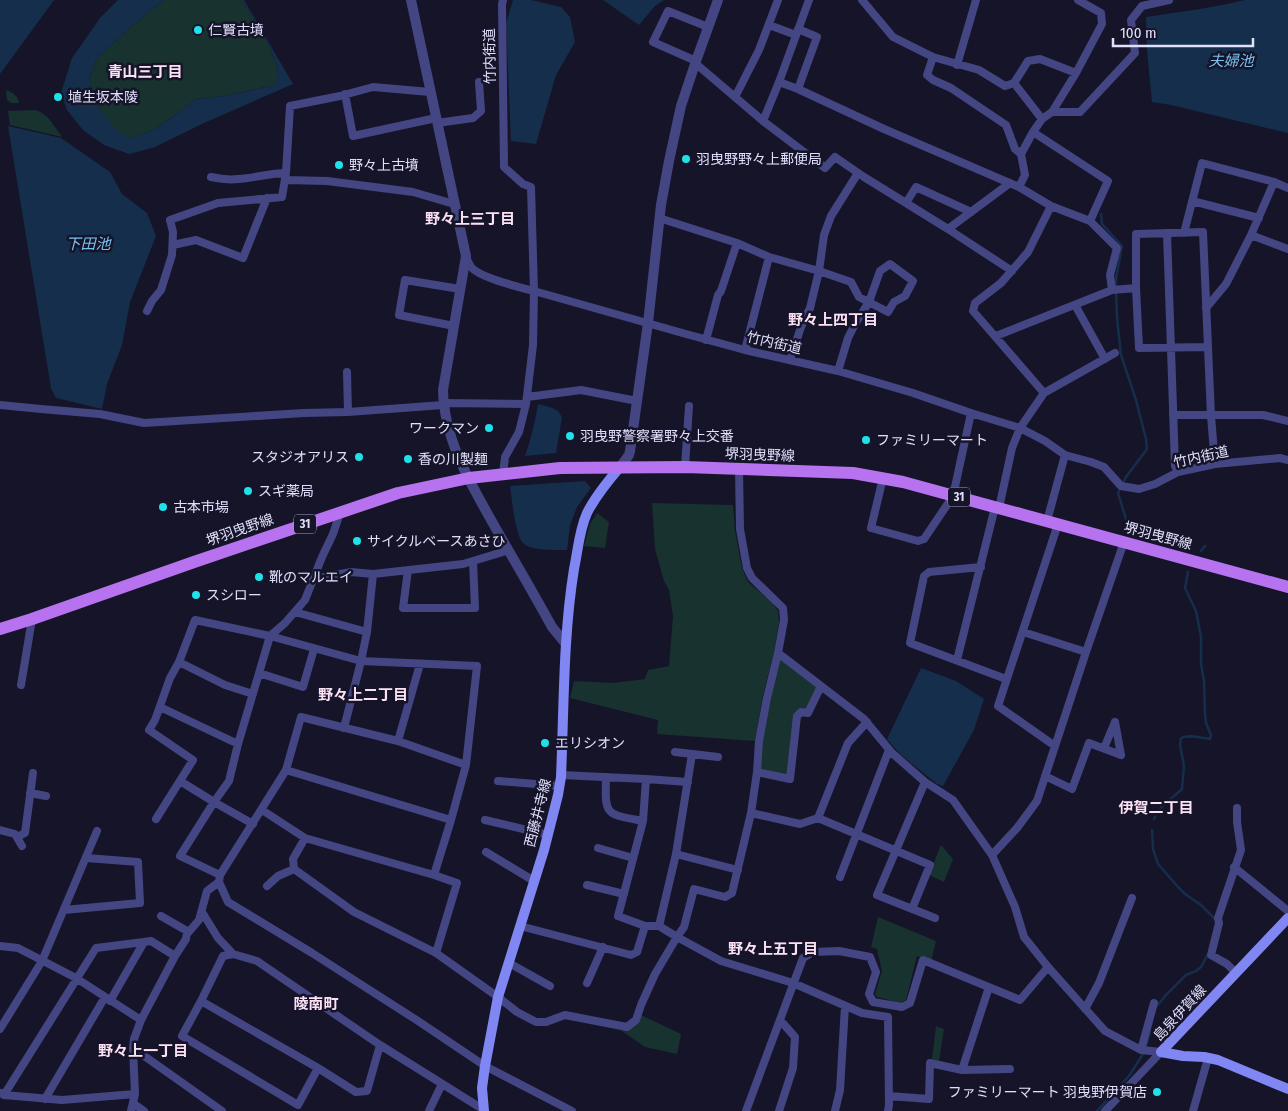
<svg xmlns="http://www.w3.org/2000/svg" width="1288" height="1111" font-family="'Fira Sans Condensed','Noto Sans JP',sans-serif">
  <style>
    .green { fill: #17322f }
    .water { fill: #152e4c }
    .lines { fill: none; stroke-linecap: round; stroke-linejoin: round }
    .stream { stroke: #152e4c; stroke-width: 2.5 }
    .minor { stroke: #444683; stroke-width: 8 }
    .tertiary { stroke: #444683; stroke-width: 10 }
    .secondary { stroke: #8086f2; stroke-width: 10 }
    .primary { stroke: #b772f0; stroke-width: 12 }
    .poi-dot { fill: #1fe2e8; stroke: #161429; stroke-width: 2 }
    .labels { text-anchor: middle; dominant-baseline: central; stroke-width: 5; stroke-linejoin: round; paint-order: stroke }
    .shield { fill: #161429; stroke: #a3a2bd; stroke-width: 1 }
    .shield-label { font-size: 12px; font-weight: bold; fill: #e0dffc }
    .poi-label { font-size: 14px; fill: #e0dffc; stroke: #161429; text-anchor: start }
    .street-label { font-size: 14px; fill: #e0dffc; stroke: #161429 }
    .water-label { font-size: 15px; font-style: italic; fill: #78c2f1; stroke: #161429 }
    .neighbourhood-label { font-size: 15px; font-weight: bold; fill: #fce1f4; stroke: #161429 }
  </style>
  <rect width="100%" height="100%" fill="#161429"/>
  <path class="green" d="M164,0h77c11,13 40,62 37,79 -1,2 -3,4 -4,7l-9,1 -41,9 -29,3 -14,12 -26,18 -21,9 -13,-2 -23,-28 -9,-28 8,-22 37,-34z
    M6,90c7,2 12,6 13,13h-8l-4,-3z
    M35,110c13,3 19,16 27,27l-52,-12 -2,-14z
    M652,503l81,2 2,26 7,37 6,14 24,20 6,9 1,11 -5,30 -11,43 -8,46 -98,-7 1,-14 -88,-22 4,-17 39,2 32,-4 3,-9 21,-4 4,-50 -4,-26 -5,-9 -9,-32z
    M597,513l12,9 -4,26 -21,-2 6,-22z
    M780,658l37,29 -11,23 -6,-1 -13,66 -27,-5 2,-31 7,-35z
    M941,845l12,14 -9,23 -15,-7z
    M878,917l58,24 -5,20 -14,-5 -11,44 -6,3 -23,-6 -2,-3 7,-23 -5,-22 -6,-2z
    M641,1015l40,19 -4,20 -32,-7 -26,-18z
    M936,1026l8,3 -5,32 -7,-2z"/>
  <path class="water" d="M0,0h54l-54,74z
    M118,0h46l-30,24 -37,34 -8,22 9,28 23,27 13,3 21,-9 26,-18 14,-12 29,-3 42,-9 8,-1c1,-3 3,-5 4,-8 3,-16 -26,-65 -37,-78h3l49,84 -89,39 -49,24 -26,7 -25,-9 -21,-15 -16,-20 -6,-17 11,-35 28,-40z
    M513,0h18l30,7 9,10 5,25 -19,33 -20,69 -25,-3 -5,-117z
    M603,0h61l-9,6 -16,19z
    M1245,0h43v133l-117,-28 -19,-3 -5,-51 -1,-34c33,-5 67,-9 99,-17z
    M8,126l53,12 49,34 12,22 25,19 9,23 -26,66 -8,43 -15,39 -5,25 -46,-11 -5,-10z
    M538,404c9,3 21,3 24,14l-6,35 -31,3c6,-17 10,-34 13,-52z
    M585,481l6,7 -14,19 -7,18 -3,25c-11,0 -35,1 -43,-6 -9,-7 -12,-46 -14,-58z
    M921,668l35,13 28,18 -10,31 -31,56 -6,-2 -36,-29 -14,-16z"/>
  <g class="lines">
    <path class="stream" d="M1101,214l1,10 20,22 -6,32v9
      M1116,292l1,26 4,37 15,45 10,39 1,10 -21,28 -8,16 12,39
      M1201,551l4,-5
      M1154,819c4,-13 19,-21 28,-30l2,-23 -4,-21 1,-7c8,-4 20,0 29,1l1,-4 -5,-12 -1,-9 -1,-33 -3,-17v-27l-5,-26 -11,-23 3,-16
      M1152,830l1,19 5,15 20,23 7,7 16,11 15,15
      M1157,1006l9,-11 20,-20 10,-4 5,-4 7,-13
      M1146,1046l4,-15
      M1097,1111l32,-35 14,-22"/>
    <path class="minor" d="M503,0l-1,4 2,163 19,17 8,3 3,104 -1,54 -7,59 -7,28 -14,25 -2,17
      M862,0l31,37 40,20 46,13 26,16 9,-3 14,-22 12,-2 36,14
      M769,25l27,10
      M798,29l19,8 -19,52
      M933,57l-6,18 6,5 18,8 55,37 9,24 6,5
      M696,61l-43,-19 15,-31 40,16
      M695,63l68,58 16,-39 30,-82
      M957,65l19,-65
      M779,82l19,7 86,40 135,58 32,19
      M1014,83l28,36 -9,13 -12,22 4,21 -6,12
      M345,94l8,42 83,-18
      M735,97l24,-47 19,-50
      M1052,112h28l55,-59 -4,-33 11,-14 27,-6
      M1042,119l10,-7 24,-39 26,-49 -1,-11 -23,-13
      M763,121l62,47 10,-11 29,20 84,52
      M437,123l36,-5 8,-7 -2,-29
      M1033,132l75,49 -18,40
      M211,177c9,2 18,3 27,2 17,-1 32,-6 48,-6
      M285,180l42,1 86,11 41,12
      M1010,183l-62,46 64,42
      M1192,201l67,17
      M906,203l10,-16 55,25
      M659,218l78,25 32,14
      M1167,233l8,233 3,6
      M1184,233l18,-70 72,19
      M1251,235l37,14
      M173,245l23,-5 47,18 24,-60
      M466,256c1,4 3,8 5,11 9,11 48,20 63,24l152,43 59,16 93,21 75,22 58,20 49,15 25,13 20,14 26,7 13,5 17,19 18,3 16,-5 23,-12 37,-8 65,-6 8,2
      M1112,290l24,-2
      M1075,305l30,54
      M1206,308l20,-24 25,-49 23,-53 14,6
      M147,311l5,-10 9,-11 11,-35 1,-23 -3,-12 48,-17 64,-6 4,-24 4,-67 50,-10 33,-9 57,5
      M454,326l-55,-11 6,-35 55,9
      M996,336l116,-46 -2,-15 7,-27 -27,-27 -39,-15 -23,46 -27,31 -26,20 -2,8 71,82 -24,35 -8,20 -13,60
      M706,340l12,-45 3,-4 16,-48
      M1208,347l-69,1 -3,-60v-54l67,-2 8,184 4,48
      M745,350l24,-93 50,14 -9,37 -9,19 -11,33
      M838,371l10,-33 7,-14 14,-22 11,-31 10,-7 23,17 -8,15 -11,6 -6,10 -29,-15 -8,-15 -32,-11 5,-36 7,-19 27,-43
      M347,372l1,40
      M1044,393l71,-40
      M527,397l54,-7 56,11
      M443,403l83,1
      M0,405l41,4 59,5 44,9 160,-10 44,-1 95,-7
      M1173,415h90l25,6
      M685,467l4,-61
      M883,478l-12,50 47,13 6,-2 29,-43 18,-83
      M1047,521l18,-66
      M981,567l-52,5 -5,4 -14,67 96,36
      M408,570l-5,38h72l-2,-47
      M373,574l90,-10 46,-14
      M314,579l37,-7 22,2 -6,58 -6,29 -17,67
      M295,612l72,20
      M1023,632l63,20
      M778,653l86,66 28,34 33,29 28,18 39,55 23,52 9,30 24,30 57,64 36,19 20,2
      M957,660l38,-153
      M179,662l46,23 28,9
      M259,673l44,14 11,-38
      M21,685l11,-66
      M160,707l78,37
      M1115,722l6,33
      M398,741l22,-77
      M1055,746l-57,-40 60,-182
      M1104,748l11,-26
      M675,752l43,5
      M466,765l-68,-24 -97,-24 -15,53 -66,105 -1,7 9,20 84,51 103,66 70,47 87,45
      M286,770l165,50
      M757,772l33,7 7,-63 4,-4 7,1 13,-27
      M561,775l85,4 42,3
      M1045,776l27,13 17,-46 32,12
      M606,777c-1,39 -1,37 37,44
      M646,779l-3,42 -25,95 27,10h14l18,11 44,24 72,22 69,30 26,4 1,88 -1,6
      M180,781l34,21 39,22
      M498,781l62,5
      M925,782l-48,113 58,23
      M30,793l16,3
      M262,810l43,28 129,37
      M751,813l49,11 18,-6 30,-75 19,-21
      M818,818l112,47 -18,44
      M156,819l37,-59 -44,-30 6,-10 15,-42 9,-16 16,-42 75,16 91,25 116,5 -11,99 -15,55 -17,55 23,8 -21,70 62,44 19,15 19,10h10l19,-7 62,12 9,-7 5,-15 14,-31 22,-37 7,-10 10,-38 31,8 7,-4 19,-80 6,-41 2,-31 8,-43 11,-45 6,-33 -1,-12 -31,-30 -5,-10 -7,-39 -1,-60
      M485,820l63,15
      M0,830l15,4 7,12
      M17,837l8,-4 8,-60
      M305,838l-12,21 1,10 60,43 82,41
      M598,848l35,10
      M486,852l48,29
      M676,854l62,16
      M992,855l25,-27 20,-27 49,-149 38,-110
      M1234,867l54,44
      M220,875l-40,-19 34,-54 15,-21 9,-37 32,-108 15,-13 20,-23 17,-43 11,-23 7,-21
      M840,877l49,-127
      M587,885l37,9
      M267,886l11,-10 16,-7
      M64,910l76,-7 -2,-41 -51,-4
      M202,912l16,26 15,16
      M520,926l111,29 6,-3 8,-26
      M659,926l17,-72 16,-100
      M187,934l12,-14 8,-29 12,-9
      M144,942l7,-1 24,15
      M0,946l18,2 58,30 65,42
      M509,963l41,23
      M1236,973l-9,-9 -16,-9 8,-32 -1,-5 23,-68 -4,-28v-14
      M587,983l16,-36
      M201,1001l117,67 38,24 11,-1 13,-46 104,65
      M1085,1009l14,-26 33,-85
      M0,1029l42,-68 55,-130
      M133,1048l89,63
      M1141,1050l13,-47
      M318,1068l-20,37 -116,-69 19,-35 22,-45 10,-2 24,7 123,84
      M962,1070l27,-83
      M1,1093l3,2 58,5 73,-6
      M4,1095l92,-147 48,-6 -34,59
      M889,1096l40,3 1,-36 32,7 48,-1
      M45,1099l60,-102
      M134,1104l10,7
      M131,1111l4,-17 -2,-46 1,-9 7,-19 34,-64 11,-17 1,-8 -26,-15
      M429,1111l13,-27
      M746,1111l57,-153 10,-6 26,-1 31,6 6,15 -7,22 4,8 29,5 8,-4 13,-43 97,40 28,-33
      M779,1111l14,-43 2,-31 -15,-17
      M835,1111l5,-21 5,-84
      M1105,1111l56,-59
      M1193,1111l15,-53"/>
    <path class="tertiary" d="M411,0l55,256 -23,134c1,53 31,99 56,144 18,31 36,62 53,93l14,17
      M620,467l9,-12 1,-4 18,-128 13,-118 8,-44 12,-55 15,-45 22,-61"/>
    <path class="secondary" d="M1161,1052l127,-134
      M1161,1052l22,4 21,1 14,3 70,29
      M484,1111l-2,-23 3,-22 13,-69 46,-147 14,-55 3,-18c3,-69 2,-140 13,-208 4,-19 5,-38 13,-56 8,-16 21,-32 33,-46"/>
    <path class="primary" d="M0,629l32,-10 162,-57 204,-69 71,-15 91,-10 125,-1 168,6 50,9 385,105"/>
  </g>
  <g class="poi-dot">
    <circle cx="198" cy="30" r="5"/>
    <circle cx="58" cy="97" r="5"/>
    <circle cx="686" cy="159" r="5"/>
    <circle cx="339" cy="165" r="5"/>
    <circle cx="489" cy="428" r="5"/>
    <circle cx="570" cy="436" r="5"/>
    <circle cx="866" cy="440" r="5"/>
    <circle cx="359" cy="457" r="5"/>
    <circle cx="408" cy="459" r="5"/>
    <circle cx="248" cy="491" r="5"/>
    <circle cx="163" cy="507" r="5"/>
    <circle cx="357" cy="541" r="5"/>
    <circle cx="259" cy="577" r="5"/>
    <circle cx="196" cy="595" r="5"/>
    <circle cx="545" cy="743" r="5"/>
    <circle cx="1157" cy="1092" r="5"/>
  </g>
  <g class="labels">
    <g class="shield">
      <rect x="948" y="487.5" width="22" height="19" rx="4"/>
      <rect x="294" y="514.5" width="22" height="19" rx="4"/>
    </g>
    <g class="shield-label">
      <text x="959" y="497">31</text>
      <text x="305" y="524">31</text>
    </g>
    <g class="poi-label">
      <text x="208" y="30">仁賢古墳</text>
      <text x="68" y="97">埴生坂本陵</text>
      <text x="696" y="159">羽曳野野々上郵便局</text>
      <text x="349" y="165">野々上古墳</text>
      <text x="479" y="428" text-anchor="end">ワークマン</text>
      <text x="580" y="436">羽曳野警察署野々上交番</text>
      <text x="876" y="440">ファミリーマート</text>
      <text x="349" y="457" text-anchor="end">スタジオアリス</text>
      <text x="418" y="459">香の川製麺</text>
      <text x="258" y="491">スギ薬局</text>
      <text x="173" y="507">古本市場</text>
      <text x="367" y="541">サイクルベースあさひ</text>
      <text x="269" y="577">靴のマルエイ</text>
      <text x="206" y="595">スシロー</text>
      <text x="555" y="743">エリシオン</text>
      <text x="1147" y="1092" text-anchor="end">ファミリーマート 羽曳野伊賀店</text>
    </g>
    <g class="street-label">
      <text transform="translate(490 56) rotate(-91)">竹内街道</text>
      <text transform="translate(774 343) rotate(13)">竹内街道</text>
      <text transform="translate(760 455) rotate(2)">堺羽曳野線</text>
      <text transform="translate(1201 457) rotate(-12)">竹内街道</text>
      <text transform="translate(240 530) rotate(-19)">堺羽曳野線</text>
      <text transform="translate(1158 536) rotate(15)">堺羽曳野線</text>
      <text transform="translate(538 813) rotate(-76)">西藤井寺線</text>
      <text transform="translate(1180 1013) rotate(-47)">島泉伊賀線</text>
    </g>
    <g class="water-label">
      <text x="1231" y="61">夫婦池</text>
      <text x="88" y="244">下田池</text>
    </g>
    <g class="neighbourhood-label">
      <text x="145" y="72">青山三丁目</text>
      <text x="470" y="219">野々上三丁目</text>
      <text x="833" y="320">野々上四丁目</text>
      <text x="363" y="695">野々上二丁目</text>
      <text x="1156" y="808">伊賀二丁目</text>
      <text x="773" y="949">野々上五丁目</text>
      <text x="316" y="1004">陵南町</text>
      <text x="143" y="1051">野々上一丁目</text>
    </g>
  </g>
  <path d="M1113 38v8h140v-8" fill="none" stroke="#e0dffc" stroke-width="2.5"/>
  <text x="1120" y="38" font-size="15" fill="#e0dffc" stroke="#161429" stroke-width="4" paint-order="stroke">100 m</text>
</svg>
